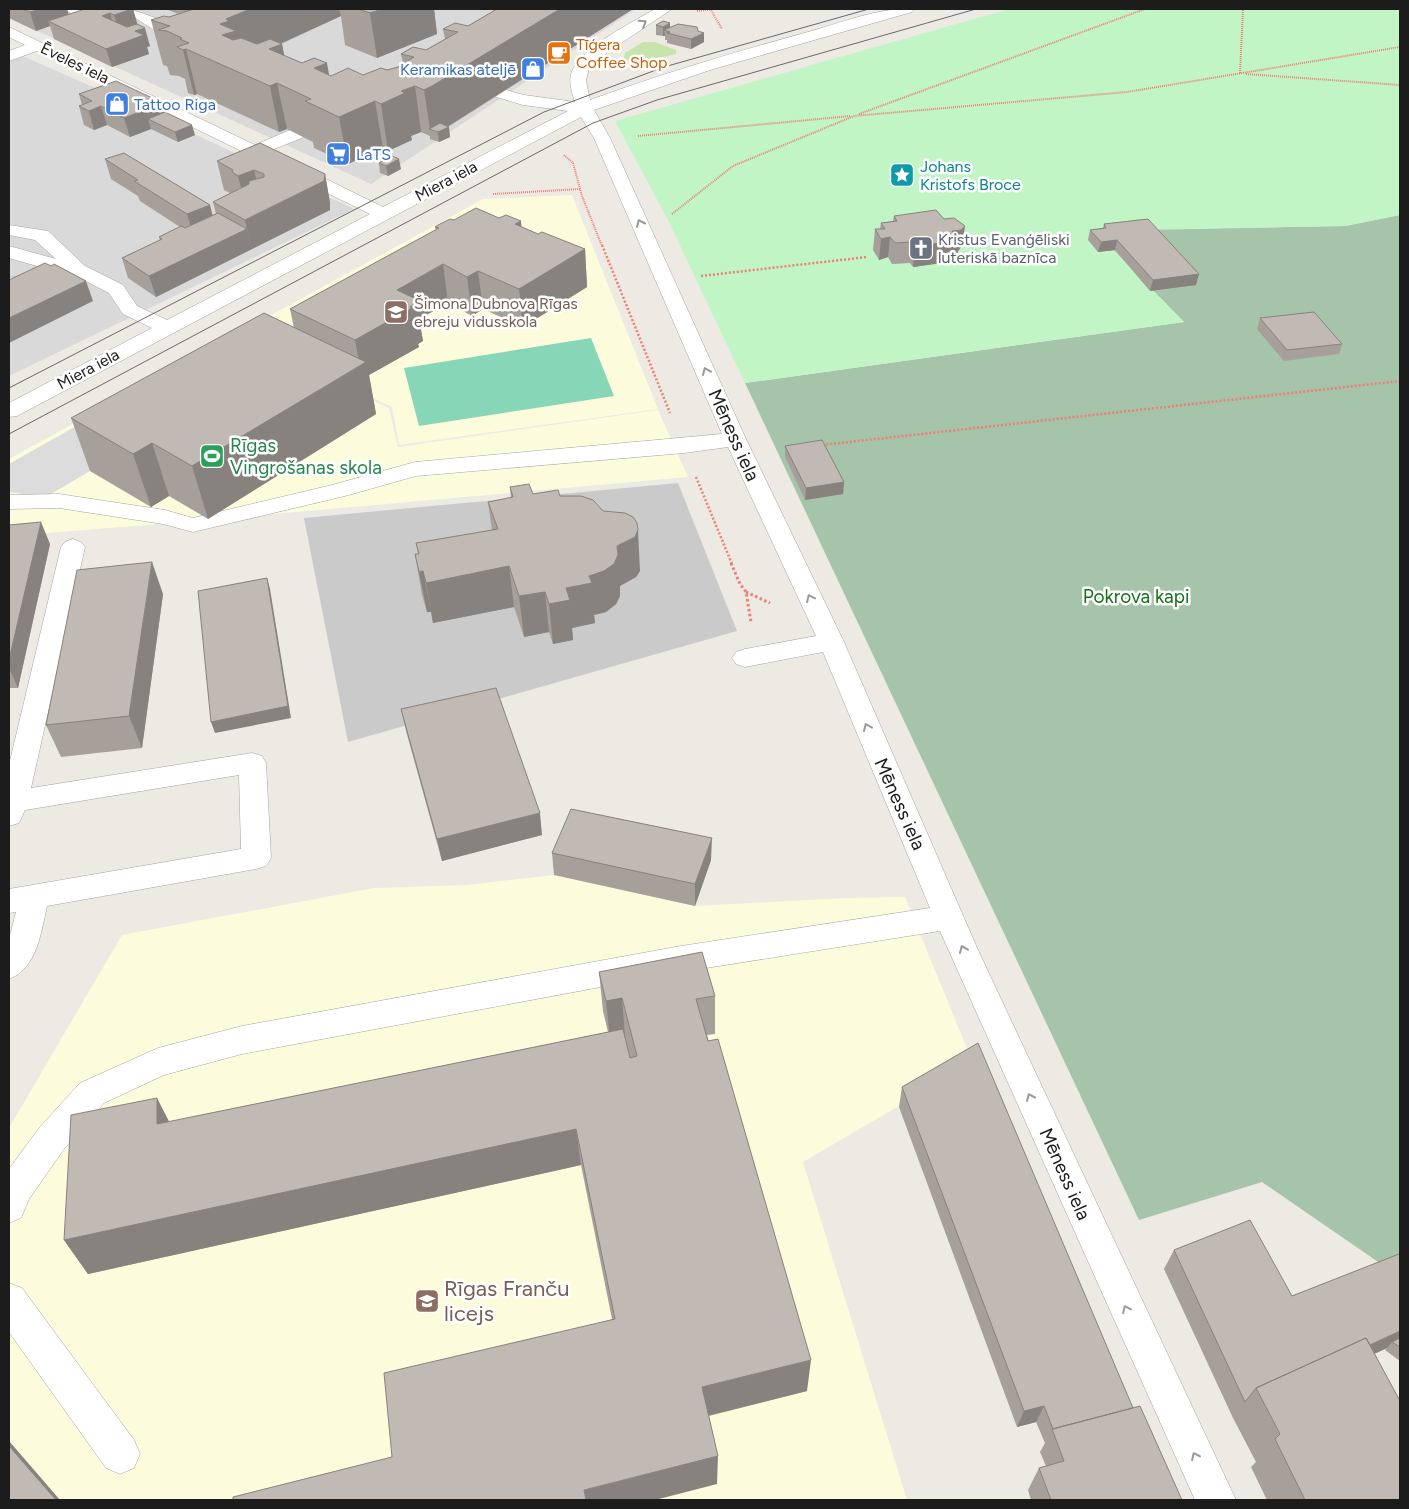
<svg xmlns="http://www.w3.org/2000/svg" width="1409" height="1509" font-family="Figtree,sans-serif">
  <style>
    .residential { fill: #dad9d9 }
    .education { fill: #fcfcdc }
    .religious { fill: #cacaca }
    .grass { fill: #c7e4ac }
    .cemetery { fill: #a6c4aa }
    .park { fill: #c2f5c6 }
    .pitch { fill: #86d6b7 }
    .parking { fill: #dcdcdc }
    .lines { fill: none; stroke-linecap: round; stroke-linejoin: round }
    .minor-casing { stroke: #a3a3a3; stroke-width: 1 }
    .path-far2 { stroke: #ee7f72; stroke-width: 2; stroke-dasharray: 1 1; stroke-linecap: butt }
    .path-far1 { stroke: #ee7f72; stroke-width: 2.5; stroke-dasharray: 2 2; stroke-linecap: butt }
    .path { stroke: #ee7f72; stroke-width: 3; stroke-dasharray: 2.5 2.5; stroke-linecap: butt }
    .minor { fill: #fff; fill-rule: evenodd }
    .tram { stroke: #6a6a6a; stroke-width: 1 }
    .wall { fill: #a69f9a; fill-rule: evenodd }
    .shaded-wall { fill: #87827d }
    .building { fill: #c1b9b3; stroke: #87827d }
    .oneway { stroke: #999 }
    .labels { text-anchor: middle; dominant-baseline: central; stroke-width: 5; stroke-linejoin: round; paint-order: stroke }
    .far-food-label { font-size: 16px; fill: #c56008; stroke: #fff; text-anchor: start }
    .far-street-label { font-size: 16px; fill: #1c1c1c; stroke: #fff }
    .far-shop-label { font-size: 16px; fill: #366cbe; stroke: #fff; text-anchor: start }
    .far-culture-label { font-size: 16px; fill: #0d838f; stroke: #fff; text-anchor: start }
    .far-worship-label { font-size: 16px; fill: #5b616d; stroke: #fff; text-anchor: start }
    .far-education-label { font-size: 16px; fill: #785e54; stroke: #fff; text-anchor: start }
    .street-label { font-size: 19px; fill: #1c1c1c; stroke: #fff }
    .leisure-label { font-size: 19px; fill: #27864d; stroke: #fff; text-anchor: start }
    .park-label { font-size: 19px; fill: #13711b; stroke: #fff }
    .near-education-label { font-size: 22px; fill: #785e54; stroke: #fff; text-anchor: start }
  </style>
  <rect width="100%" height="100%" fill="#ede9e3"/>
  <path class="residential" d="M9,9h627l-265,175 -362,-166z
    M9,50l109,48 236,111 -345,167z"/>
  <path class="education" d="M572,195l86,214 -259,36 -7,-38 -157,-72 248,-136z
    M233,336l156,72 9,39 260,-37 30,67 -503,45 -176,14v-77z
    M554,875l141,31 151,-8 59,-1 68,166 -170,99 104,338h-847l-51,-59v-313l113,-193 252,-47 93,-3z"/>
  <path class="religious" d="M678,483l59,148 -389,111 -44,-224z"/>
  <path class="grass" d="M643,42h12l21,8v4l-40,10 -12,-6 1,-5z"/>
  <path class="cemetery" d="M1400,215v1062l-138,-95 -123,38 -394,-837 439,-61 -90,-92 251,-4z"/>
  <path class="park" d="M1009,9h386l5,2v204l-55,11 -251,5 90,91 -439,61 -77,-163 -53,-99z"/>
  <path class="pitch" d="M591,338l23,58 -195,30 -15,-58z"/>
  <path class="parking" d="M94,416l-4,55 -44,26 -37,-5v-28z"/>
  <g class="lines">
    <defs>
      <path id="minor" d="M65,9h17l11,6c26,-15 57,0 81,12l2,3 -2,3c-18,5 -33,-16 -49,-19 -11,-1 -43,14 -55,17l-7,-4 2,-3 13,-5z
        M655,9h17l-64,43 -19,16 -3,13 4,19c74,-27 149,-49 225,-70 32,-9 66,-23 99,-21l-2,3 -202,58 -116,40 16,28 136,301 98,203 134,308 258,550h-41l-255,-569 -259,41 -439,82 -78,21 -60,28 -40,46 -35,50 -8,19 -12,5v-54l31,-42 40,-44 78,-35 84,-22 439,-80 249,-38 -107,-256 -78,15 -9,-3 -4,-6 4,-6 9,-3 71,-13 -88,-189 -44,6 -268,23 -71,20 -152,36 -30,-8 -104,-16 -50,1v-14l50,-1 106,16 28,8 139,-33 83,-23 307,-28 -128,-296 -13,-21 -564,299 -8,1v-14l143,-75 -29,-14 -14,-21 -33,-17 -67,14v-12l42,-8 -42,-12v-12l47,13 -21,-19 -26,-5v-10l39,6 37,35 38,19 14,21 30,14 203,-106 -333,-163 -28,10v-10l16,-6 -16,-8v-10l246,118 35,-15h12l2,4 -2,4 -33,13 114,56 185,-96 -45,-6 -30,-9 -2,-3 8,-5 25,7 51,7c-3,-9 -7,-21 -3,-31 10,-24 61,-49 83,-62z
        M73,539l8,3 4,5 -54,241 221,-35 10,3 4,7 5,95 -5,8 -10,3 -209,37c-6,26 -10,63 -38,73v-40l7,-27 -7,1v-24l232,-40 -2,-74 -214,35 -6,13 -10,3v-61l52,-218 4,-5z
        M9,1283l13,5 112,152 6,14 -6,14 -14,6 -14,-6 -97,-136z"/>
    </defs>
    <use href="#minor" class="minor-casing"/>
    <path class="path-far2" d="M711,10l11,19
      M697,11l16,-2
      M1240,73l3,-64
      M1246,74l154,11
      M859,114l286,-105
      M638,136l213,-20
      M564,155l9,8 9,33 20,50
      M493,194l87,-5
      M672,214l61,-48 121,-50 273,-24 273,-45"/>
    <path class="path-far1" d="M602,245l68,168
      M701,276l166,-19
      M822,445l578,-64
      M696,477l36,87"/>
    <path class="path" d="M731,563l9,21 6,8 5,30
      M746,592l24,11"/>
    <use href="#minor" class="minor"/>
    <path class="tram" d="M9,388l535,-276 120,-45 205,-58
      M9,434l584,-311 64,-23 319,-91"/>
  </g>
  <path class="wall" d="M9,9h58l1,5 65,-5 4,15 13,22 -3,1 2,7 -37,13 -58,-28 -4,-13 -14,5 -27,-13z
    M166,9h268l3,25 -60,24 -32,-13 -4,-29 -60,28h1l2,12 47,20 32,-1 24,-5 11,-3 5,-3 -2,-10 25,-4 19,-11 -2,-10 25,-3 29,-17h136l-185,118 2,10 -11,5 -9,-3v-3l-9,-4 -10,4 1,4 -24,11 -5,-3 -35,16 -34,-16 -1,-6 -26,-13 -8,3 -82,-38 -3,1 -6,-2 -3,-14 -6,-3 -9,-1 -3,-9 -4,-1 -12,-45 18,-3 9,-3z
    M656,25l42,6 6,11 -13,7 -24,-6v-3h-2v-4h-2l-7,-1z
    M79,94l86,18 30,23 -17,7 -27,-13 -21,8 -23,-12 -13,5 -10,-5 -5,-19 3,-1z
    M105,159l108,56 3,-1 -3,-12 17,-9 -6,-3 -7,-29 108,13 5,29v7l-174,87 -28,-19 -6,-20 38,-18 -1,-3 21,-10 -40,-26 -2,-5 -27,-17z
    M379,163l22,6 -13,7 -8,-3z
    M894,216l68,30 -4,5 -2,10 -43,6 -3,-4 -18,1 -4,-7 -9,3 -6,-10 2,-21h5l1,-6 12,-2z
    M454,220l67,7 17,7 47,15 2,38 -64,40 -40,-18 -11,7 -24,-13 -29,16 4,22 -5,3 1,3 -50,28 7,39 -168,105 -39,-23 -18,11 -61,-36 -19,-53 223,-90 -4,-19 146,-79 -1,-3z
    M1104,224l92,61 -46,6 -35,-41 -17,2 -10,-12 2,-10 13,-2z
    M1260,318l82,26 -3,10 -55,7 -27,-32z
    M785,446l59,36 -1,12 -38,6 -20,-43z
    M510,487l23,7 27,2 80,75 -4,6 -16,9v10l-4,8 -10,8 -12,3 1,8 -23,5 1,12 -20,4 -4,-12 -25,5 -10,-30 -81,16 -2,-11h-4l-5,-17 -7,-41h3l-2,-11 76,-13 -4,-28 23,-4z
    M9,525l41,19 -32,144h-9z
    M163,594l-21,154 -81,9 -15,-32z
    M401,709l141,126 -100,26 -36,-130z
    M552,853l159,7 -16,46 -141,-31z
    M599,972l116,24v38l-8,1 100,356 -98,25 8,68 -325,-27 220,-138 -31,-154 -493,109 -24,-34 105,-118 439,-90 -5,-21zM624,1036l6,21v1z
    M902,1087l231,321 49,92h-151l-3,-10 11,-22 7,-2 -6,-14 5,-9 -9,-21 -19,5 -118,-320z
    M1174,1250l118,46 108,-41v106l-15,-11 2,-2 -13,6 26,146h-133l-16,-33 5,-5 -23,-44 -69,-149z"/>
  <path class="shaded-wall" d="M41,9h26l2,7 -21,5 2,5 -14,5 -6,-19z
    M132,9h1l5,17 -18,7 -6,-18z
    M250,9h89l2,7 -99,45 -12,8 -10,-45 6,-5z
    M382,9h52l3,25 -60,24 -7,-45z
    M554,9h79l-188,119 4,-1 1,10 -11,5 -1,-10 -8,-3 -6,-39z
    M110,13l5,18 -13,-15z
    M670,23v9l-6,-2 1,6h-2v-9z
    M145,28l5,18 -3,1 2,7 -37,13 -6,-18 29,-18z
    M704,33v9l-13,7v-10z
    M282,44l9,45 -14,-6 10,46 -8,3 -9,-46 -1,-37z
    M186,49l11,45 -3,1 -11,-45z
    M327,63l8,46 -21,-41z
    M415,86l6,46 -10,4 1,4 -24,11 -7,-47 20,-13z
    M375,101l8,47 -35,16 -9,-47z
    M163,103l5,19 -20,-3 3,10 -21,8 -6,-19z
    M101,106l6,19 -13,5 -5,-19z
    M192,125l3,10 -17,7 -3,-10z
    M399,159l2,10 -13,7 -2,-10z
    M254,170l7,29 -16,5 -7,-28z
    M325,174l5,29v7l-78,39 -7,-29z
    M210,205l5,20 -22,10 -6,-21z
    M521,221l3,37 -9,-34z
    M965,226l-3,20 -4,5 -2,10 -43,6 2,-21z
    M247,229l5,20 -96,48 -7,-21z
    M890,237l-2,20 -9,3 2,-21z
    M1117,240l-2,10 -17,2 3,-10z
    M585,249l2,38 -64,40 -4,-38z
    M443,264l5,39 -29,16 4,22 -5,3 1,3 -50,28 7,39 -168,105 -16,-53 168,-100 -5,-26 42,-50z
    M478,271l5,38 -11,7 -5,-39z
    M1199,274l-3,11 -46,6 3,-11z
    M86,281l7,20 -84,42v-25z
    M152,443l17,53 -18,11 -18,-53z
    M844,482l-1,12 -38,6 1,-12z
    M41,522l9,22 -32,144 -9,-20v-8z
    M638,530l2,41 -4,6 -16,9v10l-4,8 -10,8 -12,3 1,8 -23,5 1,12 -20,4 -4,-40 17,-16 23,-12 28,-30z
    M152,562l11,32 -21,154 -13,-32z
    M509,566l5,41 -81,16 -7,-40z
    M423,571l8,41h-4l-8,-40z
    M267,578l3,11 21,129 -76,15 -4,-11z
    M545,592l4,40 -25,5 -5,-41z
    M540,813l2,22 -100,26 -5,-22z
    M712,838l-1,22 -16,46v-22z
    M622,998l3,38 -15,3 -4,-38z
    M157,1098l19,37 -19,-11z
    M576,1129l5,36 -493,109 -24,-34z
    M1400,1331v11h-8l-5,6 -123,56 -4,-9z
    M811,1360l-4,31 -105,26v-30z
    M1044,1406l-8,16 -19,5 7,-16z
    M9,1441l51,59h-4l-47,-54z
    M718,1456l-1,28 -62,16h-69l-2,-10z"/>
  <path class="building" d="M22,9h19l-11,3z
    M85,9h47l-18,6 -4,-2 -8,3 25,11 10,-3 8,4 -10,3 9,4 -38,14 -58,-28z
    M194,9h56l-24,10 3,2 -9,3 16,7 -14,4 11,5 8,-2 16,6 13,-5 12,5 -13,5 33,14 12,-5 13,5 -13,5 17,8 17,-8 15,7 18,-7 6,2 11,-3 16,-10 -13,-3 12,-7 13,3 32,-18 -15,-3 12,-6 13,3 29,-17h63l-128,77 -8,4 -9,-4 -14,5 4,2 -24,11 -6,-3 -36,16 -34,-16 6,-2 -34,-16 -7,3 -84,-37 -3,1 -6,-3 12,-4 -9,-4 2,-1 -15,-7 -9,-1 12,-4 -19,-6 13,-4 5,1z
    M358,9h24l-12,4z
    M663,21l7,2 -7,4 -7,-2z
    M678,24l19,3 1,4 6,2 -13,6 -24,-6 3,-1 -6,-2z
    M116,81l47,22 -39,15 -23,-12 -12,5 -10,-5 13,-5 -13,-7z
    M165,112l27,13 -17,7 -27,-13z
    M440,123l9,4 -11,5 -9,-3z
    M260,143l65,31 -1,7 -79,39 -32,-18 36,-18v-3l15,-4v-3l-10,-4 -16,6 -6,-4 1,-2 -16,-9z
    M124,153l86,52 -23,9 -53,-33 4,-1 -33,-21z
    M392,156l7,3 -13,7 -7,-3z
    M476,208l23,10 7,-3 15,6 -6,3 23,10 4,-2 43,17 -66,40 -41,-18 -11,6 -24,-13 -46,26 19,9 1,3 -7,5 2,1 -57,32 -65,-31 149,-81 -4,-1 3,-2 12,-6 4,1z
    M936,210l8,9 10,-1 11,8 -4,4 -9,1 7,10 -44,5 -3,-4 -17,1 -5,-6 -9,2 -6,-10h10l-4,-6 16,-2 -3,-5z
    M218,213l29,16 -98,47 -27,-18 40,-19 -3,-2 22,-11 4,2z
    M1148,219l51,55 -46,6 -36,-40 -16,2 -11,-12 16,-2 -2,-4z
    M45,263l6,3 3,-2 32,17 -77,37v-39v1z
    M1314,312l28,32 -55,6 -27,-32z
    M264,313l102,49 -174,104 -40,-23 -19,11 -62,-36z
    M822,440l22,42 -38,6 -21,-42z
    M529,484l4,10 25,-4 2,6h21l12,4 10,11 22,2 8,4 4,6 1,7 -3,7 -18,9 1,9 -4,9 -10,7 -15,5 3,7 -26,5 4,12 -21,4 -4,-12 -26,4 -10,-30 -83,17 -3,-12 -4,1 -4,-18h4l-3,-11 82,-14 -10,-27 25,-5 -3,-10z
    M41,522l-32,138v-135z
    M152,562l-23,154 -83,9 31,-155z
    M267,578l21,128 -77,16 -13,-131z
    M496,688l44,125 -103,26 -36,-130z
    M571,809l141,29 -17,46 -143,-31z
    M702,952l13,44 -19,3 12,42 10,-2 93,321 -109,27 16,69 -134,34 2,10h-353v-3l159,-40 -8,-84 231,-54 -39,-190 -512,111 7,-125 86,-17v26l466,-95 7,29 7,-2 -15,-58 -16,3 -7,-29z
    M978,1043l155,365 -80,21 -9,-23 -20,5 -122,-324z
    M1250,1220l42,76 107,-42 1,1v76l-30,14 -4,-7 -110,50 -11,14 -71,-152z
    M1366,1338l34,63v99h-95l-30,-61 5,-5 -24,-46z
    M1400,1338v9l-8,-5z
    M1140,1406l42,94h-131l-12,-32 25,-7 -12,-32z
    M9,1446l47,54h-47z"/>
  <defs><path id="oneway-chevron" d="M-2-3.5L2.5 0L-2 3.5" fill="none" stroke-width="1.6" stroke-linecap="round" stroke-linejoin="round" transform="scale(1.25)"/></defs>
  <g class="oneway">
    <use href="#oneway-chevron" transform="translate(643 23) rotate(-33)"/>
    <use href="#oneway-chevron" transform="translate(640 223) rotate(-114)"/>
    <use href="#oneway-chevron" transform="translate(706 371) rotate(-113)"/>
    <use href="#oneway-chevron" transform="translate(810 598) rotate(-115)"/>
    <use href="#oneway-chevron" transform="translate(867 727) rotate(-113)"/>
    <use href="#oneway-chevron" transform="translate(963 949) rotate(-113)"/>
    <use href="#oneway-chevron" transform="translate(1030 1097) rotate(-114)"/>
    <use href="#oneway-chevron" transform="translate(1126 1309) rotate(-115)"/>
    <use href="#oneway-chevron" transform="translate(1195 1456) rotate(-115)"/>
  </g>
  <defs>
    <symbol id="cafe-square" viewBox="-11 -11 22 22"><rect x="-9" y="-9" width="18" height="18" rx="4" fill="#e8710a" stroke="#fff"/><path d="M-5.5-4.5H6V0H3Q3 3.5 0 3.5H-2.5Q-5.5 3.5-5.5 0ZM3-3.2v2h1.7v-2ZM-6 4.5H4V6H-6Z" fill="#fff"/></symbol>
    <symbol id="shop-square" viewBox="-11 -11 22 22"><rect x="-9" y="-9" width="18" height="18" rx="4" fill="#3f7fe0" stroke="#fff"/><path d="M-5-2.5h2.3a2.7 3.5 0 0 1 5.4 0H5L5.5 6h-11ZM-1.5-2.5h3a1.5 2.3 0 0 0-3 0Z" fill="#fff"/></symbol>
    <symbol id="supermarket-square" viewBox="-11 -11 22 22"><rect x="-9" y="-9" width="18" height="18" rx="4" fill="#3f7fe0" stroke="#fff"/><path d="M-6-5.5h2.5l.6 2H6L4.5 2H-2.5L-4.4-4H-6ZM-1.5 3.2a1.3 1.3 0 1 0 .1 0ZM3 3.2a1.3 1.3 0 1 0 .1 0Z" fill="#fff"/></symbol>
    <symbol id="sight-square" viewBox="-11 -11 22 22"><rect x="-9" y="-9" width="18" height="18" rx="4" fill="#0f9aa8" stroke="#fff"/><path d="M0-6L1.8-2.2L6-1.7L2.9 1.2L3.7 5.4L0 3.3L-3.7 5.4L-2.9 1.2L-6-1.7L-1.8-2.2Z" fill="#fff"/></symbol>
    <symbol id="church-square" viewBox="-11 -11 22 22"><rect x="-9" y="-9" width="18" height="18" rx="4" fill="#6b7280" stroke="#fff"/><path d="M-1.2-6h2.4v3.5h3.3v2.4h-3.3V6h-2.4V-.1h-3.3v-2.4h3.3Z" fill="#fff"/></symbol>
    <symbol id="school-square" viewBox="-11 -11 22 22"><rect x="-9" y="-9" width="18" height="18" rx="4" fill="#8d6e63" stroke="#fff"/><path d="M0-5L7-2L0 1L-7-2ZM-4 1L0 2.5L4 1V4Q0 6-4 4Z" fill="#fff"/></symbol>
    <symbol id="stadium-square" viewBox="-11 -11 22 22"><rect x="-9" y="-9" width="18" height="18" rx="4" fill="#2e9e5b" stroke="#fff"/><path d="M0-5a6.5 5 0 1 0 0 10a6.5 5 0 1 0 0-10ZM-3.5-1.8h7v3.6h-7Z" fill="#fff"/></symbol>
  </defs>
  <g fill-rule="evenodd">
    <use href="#cafe-square" x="545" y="39" width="28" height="28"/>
    <use href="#shop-square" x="519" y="55" width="28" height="28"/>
    <use href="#shop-square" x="103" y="90" width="28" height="28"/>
    <use href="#supermarket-square" x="324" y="140" width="28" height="28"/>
    <use href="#sight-square" x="888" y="161" width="28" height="28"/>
    <use href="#church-square" x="907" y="234" width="28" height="28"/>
    <use href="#school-square" x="382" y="298" width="28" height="28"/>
    <use href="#stadium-square" x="198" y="442" width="28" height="28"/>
    <use href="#school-square" x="413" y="1287" width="28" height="28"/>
  </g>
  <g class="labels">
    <g class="far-food-label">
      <text x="576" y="44">Tīģera<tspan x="576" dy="18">Coffee Shop</tspan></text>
    </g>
    <g class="far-street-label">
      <text transform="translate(75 63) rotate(26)">Ēveles iela</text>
      <text transform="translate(446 181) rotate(-28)">Miera iela</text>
      <text transform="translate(88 369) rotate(-28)">Miera iela</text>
    </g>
    <g class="far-shop-label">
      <text x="516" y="69" text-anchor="end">Keramikas ateljē</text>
      <text x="134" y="104">Tattoo Riga</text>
      <text x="356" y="154">LaTS</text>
    </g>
    <g class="far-culture-label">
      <text x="920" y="166">Johans<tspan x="920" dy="18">Kristofs Broce</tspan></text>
    </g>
    <g class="far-worship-label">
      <text x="938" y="239">Kristus Evanģēliski<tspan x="938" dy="18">luteriskā baznīca</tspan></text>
    </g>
    <g class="far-education-label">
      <text x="414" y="303">Šimona Dubnova Rīgas<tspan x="414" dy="18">ebreju vidusskola</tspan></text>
    </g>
    <g class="street-label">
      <text transform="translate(734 435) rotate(66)">Mēness iela</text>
      <text transform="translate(900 804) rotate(66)">Mēness iela</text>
      <text transform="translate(1065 1174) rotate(66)">Mēness iela</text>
    </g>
    <g class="leisure-label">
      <text x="230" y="445">Rīgas<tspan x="230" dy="22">Vingrošanas skola</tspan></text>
    </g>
    <g class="park-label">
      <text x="1136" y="596">Pokrova kapi</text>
    </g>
    <g class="near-education-label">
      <text x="444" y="1288">Rīgas Franču<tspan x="444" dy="25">licejs</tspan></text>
    </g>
  </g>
  <rect width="1409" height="1509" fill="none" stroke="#1c1c1c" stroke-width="20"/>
</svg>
